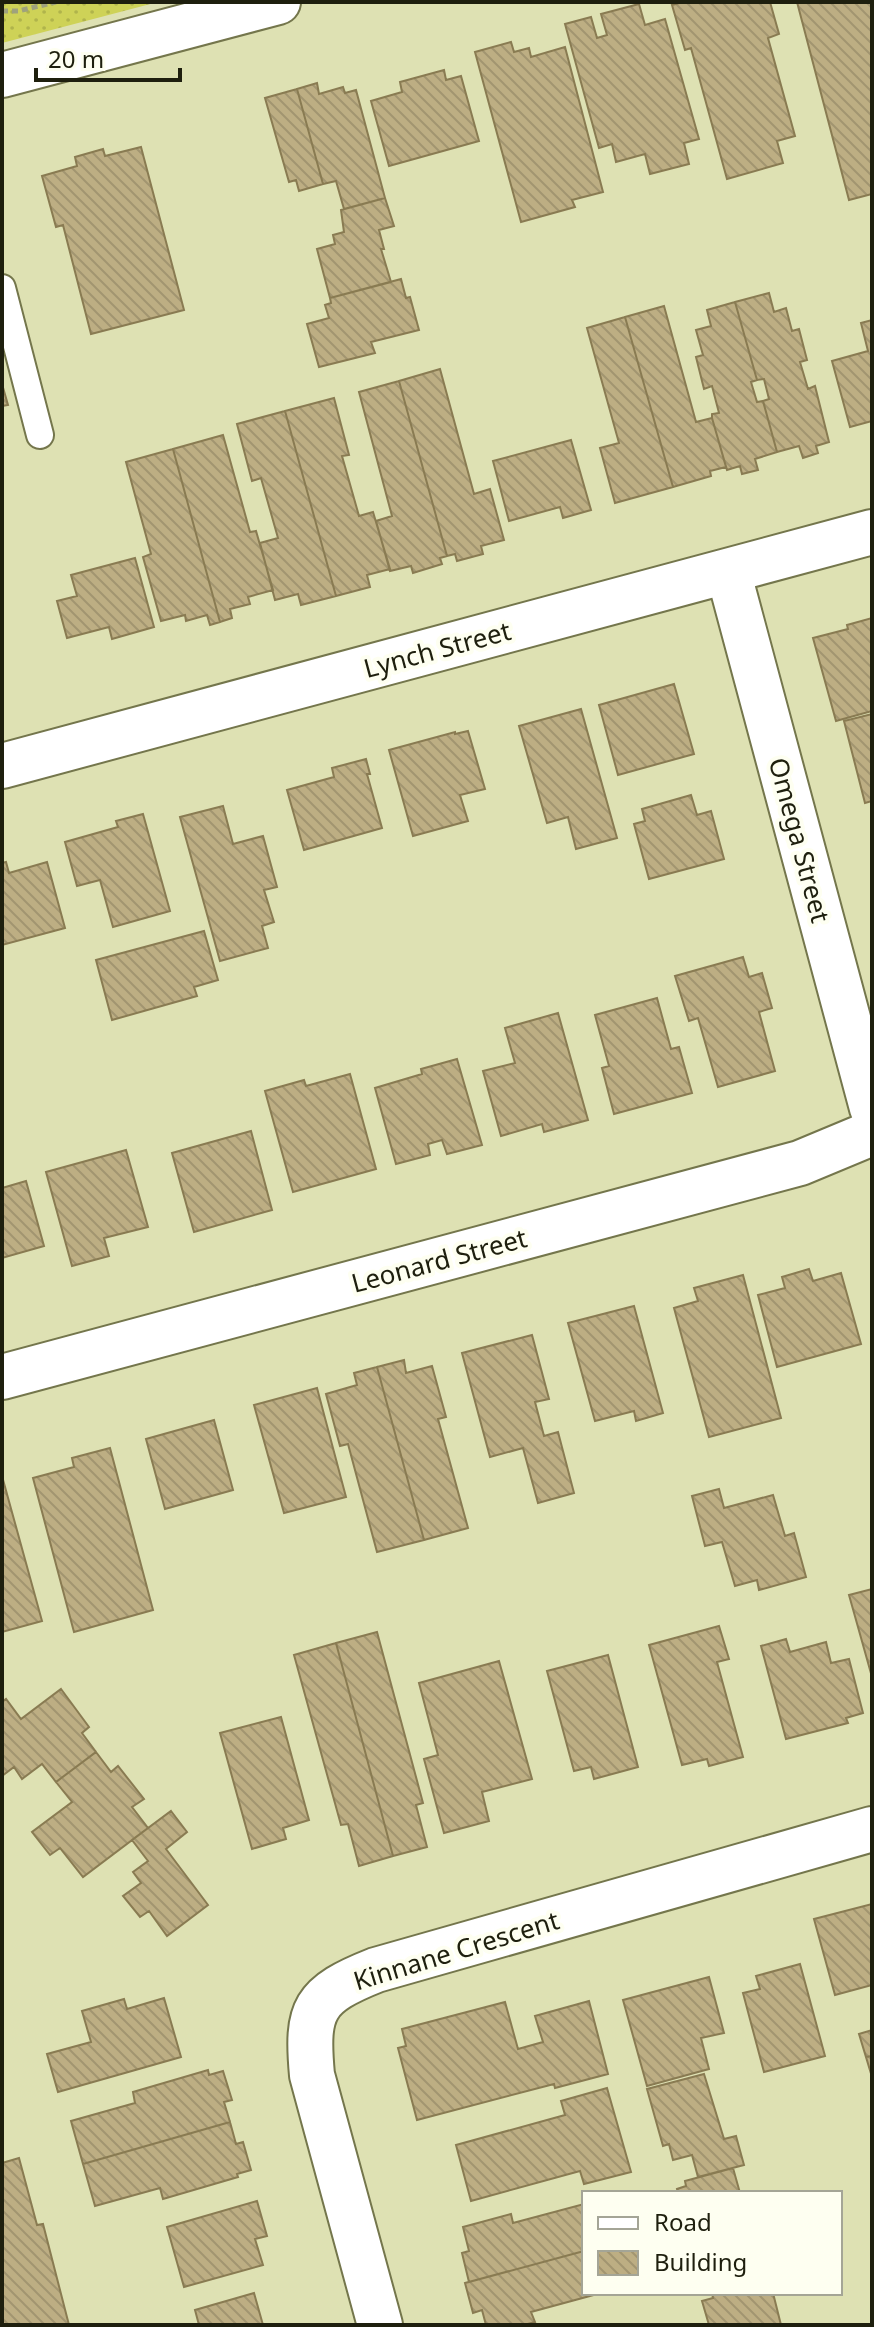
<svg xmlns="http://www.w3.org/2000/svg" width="874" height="2327" font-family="'Noto Sans',sans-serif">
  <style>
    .garden { fill: url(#garden-dots) }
    .building { fill: url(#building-back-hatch); stroke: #897b52; stroke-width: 2 }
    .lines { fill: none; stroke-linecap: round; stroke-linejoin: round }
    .lane-casing { stroke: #74764c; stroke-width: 30 }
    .street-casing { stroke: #74764c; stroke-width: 48 }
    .path { stroke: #9fa27d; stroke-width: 5; stroke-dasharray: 6 4; stroke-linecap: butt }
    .lane { stroke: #fff; stroke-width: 26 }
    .street { stroke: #fff; stroke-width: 44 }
    .labels { text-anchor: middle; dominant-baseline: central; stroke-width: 8; stroke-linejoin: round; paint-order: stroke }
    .street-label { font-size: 26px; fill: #1e1f0e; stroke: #fefff1 }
  </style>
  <defs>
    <pattern id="garden-dots" width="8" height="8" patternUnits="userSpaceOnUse" patternTransform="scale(2)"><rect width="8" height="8" fill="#ced257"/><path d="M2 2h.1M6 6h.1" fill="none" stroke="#b0b44b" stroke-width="1.8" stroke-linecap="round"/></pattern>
    <pattern id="building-back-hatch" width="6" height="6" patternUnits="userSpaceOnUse" patternTransform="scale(2)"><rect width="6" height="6" fill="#bdae83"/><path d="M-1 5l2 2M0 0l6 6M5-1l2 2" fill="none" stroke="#a29570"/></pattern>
  </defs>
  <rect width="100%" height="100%" fill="#dee1b3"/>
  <path class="garden" d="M2,2h156l-156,41z"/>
  <path class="building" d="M683,2h87l9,32 -11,4 27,98 -18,5 6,22 -56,16 -36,-131 -6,2 -13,-45z
    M797,2h75v192l-23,6z
    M639,4l6,21 20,-6 34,120 -15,4 5,21 -39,10 -5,-20 -29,8 -4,-18 -13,4 -34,-124 26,-7 6,21 10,-3 -6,-21z
    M511,42l3,10 15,-4 2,9 34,-10 38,145 -31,8 3,7 -54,15 -46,-170z
    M444,70l2,10 15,-4 18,65 -90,25 -18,-65 31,-9 -2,-10z
    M317,83l2,11 24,-7 2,6 11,-3 29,108 -41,11 -8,-28 -13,3 -26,-95z
    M297,89l26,95 -24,7 -3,-11 -7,2 -24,-84z
    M141,147l43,163 -93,24 -28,-109 -7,2 -14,-51 35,-10 -2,-9 28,-8 2,7z
    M385,198l9,28 -15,4 5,19h-3l10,33 -61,16 -13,-49 18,-5 -2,-9 11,-3 -3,-22z
    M401,279l5,19 4,-1 9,33 -48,12 4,11 -56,14 -12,-43 22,-6 -4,-13 6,-2 -1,-5z
    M769,293l5,19 12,-4 6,23 7,-2 8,31 -7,2 8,27 7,-3 14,56 -13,4 2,7 -15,5 -4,-12 -22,6 -14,-51 6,-2 -5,-20 -7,1 -22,-78z
    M735,302l22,78 -6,2 6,20 6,-1 14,51 -22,7 3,11 -16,4 -2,-8 -13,4 -15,-52v-4l7,-1 -7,-27 -8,3 -8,-32 7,-2 -7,-25 15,-4 -4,-16z
    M664,306l32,116 16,-4 14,49 -16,4 1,5 -38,11 -48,-170z
    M625,317l48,170 -58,16 -15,-55 19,-5 -32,-115z
    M872,320v101l-22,6 -18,-66 36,-10 -7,-28z
    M440,369l34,125 16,-5 14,51 -23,6 2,8 -26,7 -2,-7 -8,2 -48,-175z
    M399,381l48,175 -7,2 2,6 -29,9 -2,-7 -21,5 -14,-50 16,-5 -33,-124z
    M2,384l6,21 -6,1z
    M334,398l15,57 -7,1 17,60 14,-4 17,57 -23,6 3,12 -34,9 -51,-185z
    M285,411l51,185 -35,9 -3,-11 -23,6 -15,-57 18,-5 -17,-60 -9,3 -15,-57z
    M223,435l27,97 6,-1 17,59 -25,7 2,7 -20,5 2,9 -12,4 -47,-173z
    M571,440l20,70 -28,8 -3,-11 -51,14 -16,-60z
    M173,449l47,173 -10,3 -3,-10 -21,6 -1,-6 -24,6 -18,-64 8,-3 -25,-92z
    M135,558l19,69 -42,12 -3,-12 -42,11 -10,-37 20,-5 -6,-21z
    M872,618v93l-36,10 -23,-83 35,-9 -1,-4z
    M674,684l20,70 -76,21 -19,-70z
    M581,709l36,129 -41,11 -8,-32 -21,6 -28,-97z
    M872,714v87l-7,2 -21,-82z
    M468,731l17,58 -25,6 8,26 -55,15 -24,-86 66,-18v2z
    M366,759l4,15h-3l15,54 -78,22 -17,-60 47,-13 -2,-9z
    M691,795l6,20 14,-4 13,48 -75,20 -15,-55 11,-3 -3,-12z
    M223,806l10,38 30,-8 14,51 -13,3 10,32 -12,4 6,22 -48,13 -40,-144z
    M143,814l27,97 -57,16 -13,-47 -23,6 -12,-44 53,-15 -2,-6z
    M6,862l3,11 38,-11 18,66 -63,17v-82z
    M204,931l14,49 -24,7 3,9 -85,24 -16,-60z
    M743,957l6,20 13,-4 10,35 -13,4 16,59 -57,16 -20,-69 -9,3 -14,-45z
    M657,998l14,51 8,-2 13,46 -78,21 -12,-46 7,-2 -14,-51z
    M558,1013l30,107 -44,12 -2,-8 -41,12 -18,-65 32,-8 -10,-35z
    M457,1059l25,86 -35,9 -5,-14 -14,4 2,11 -34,9 -21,-76 47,-14 -1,-5z
    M350,1074l26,95 -83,23 -28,-101 39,-11 2,6z
    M251,1131l21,79 -78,22 -22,-79z
    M126,1150l22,77 -44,11 5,18 -37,10 -26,-94z
    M26,1181l18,65 -42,12v-70z
    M809,1269l4,12 28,-8 20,71 -84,23 -19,-72 27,-7 -3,-11z
    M743,1275l38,143 -72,19 -35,-129 24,-7 -4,-13z
    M634,1306l29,107 -27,8 -2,-10 -39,10 -27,-98z
    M532,1335l17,64 -14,3 9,34 14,-4 16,61 -36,10 -15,-55 -33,9 -28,-104z
    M404,1360l2,13 26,-7 14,51 -8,2 30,109 -44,12 -47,-173z
    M377,1367l47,173 -47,12 -29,-108 -8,2 -14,-52 31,-9 -3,-12z
    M317,1388l29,109 -62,16 -30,-108z
    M214,1420l19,70 -68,19 -19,-70z
    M110,1448l43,162 -79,22 -41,-154 41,-11 -2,-9z
    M2,1476l40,145 -40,11z
    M719,1489l5,19 49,-13 12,41 9,-3 12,44 -47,13 -2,-10 -22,6 -13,-44 -17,4 -13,-50z
    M872,1589v88l-23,-82z
    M719,1626l10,33 -12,3 26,95 -34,9 -2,-7 -25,6 -33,-120z
    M377,1632l46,171 -7,2 11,42 -34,9 -57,-213z
    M786,1639l4,13 36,-10 5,21 18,-4 14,54 -17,5 2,5 -62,16 -25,-93z
    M336,1643l57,213 -34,10 -11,-42 -7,1 -47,-170z
    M608,1655l30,112 -44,12 -3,-12 -17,4 -27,-100z
    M499,1661l33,118 -50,13 7,29 -45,12 -20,-74 14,-4 -19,-72z
    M61,1689l28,38 -7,6 14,19 -40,30 -14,-18 -20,15 -8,-12 -12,9v-74l4,-3 15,20z
    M281,1717l28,103 -26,8 3,11 -34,10 -32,-116z
    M96,1752l15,20 7,-6 26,33 -12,8 16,21 -65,49 -23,-29 -10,7 -18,-23 40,-30 -16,-20z
    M171,1811l16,21 -21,17 42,56 -41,31 -18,-25 -9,6 -17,-21 18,-13 -8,-11 15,-11 -16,-21z
    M872,1904v81l-37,10 -21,-76z
    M800,1964l25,92 -61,16 -21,-79 17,-4 -4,-13z
    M709,1977l15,56 -23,5 8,31 -62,17 -24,-86z
    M164,1998l17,59 -123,35 -11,-38 44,-12 -9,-31 42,-12 3,10z
    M589,2001l19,73 -53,14 -1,-4 -137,36 -19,-72 8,-2 -4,-17 103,-27 13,47 25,-7 -8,-26z
    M872,2030v26l-6,1 -7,-23z
    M872,2056v21l-6,-20z
    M208,2070l1,5 14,-4 9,29 -8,2 6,20 -147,42 -12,-43 64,-18 -2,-11z
    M704,2074l20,65 12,-3 8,29 -46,12 -6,-22 -19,5 -4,-16 -6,2 -16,-57z
    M607,2088l24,84 -47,12 -4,-13 -109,30 -15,-56 109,-30 -4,-14z
    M230,2122l6,22 7,-2 8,28 -14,4 1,3 -75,22 -3,-11 -65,18 -12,-42z
    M19,2158l18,67 6,-1 26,101h-67v-162z
    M733,2168l7,25h-62l-1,-4 9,-3 -1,-5z
    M257,2201l10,35 -12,3 8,26 -79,22 -17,-60z
    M584,2204v47l-115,31 -7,-29 7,-2 -6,-24 48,-13 2,9z
    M584,2251v42h17l-70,19 4,10 -11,3h-38l-4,-15 -9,3 -8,-30z
    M254,2293l9,32h-64l-4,-15z
    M712,2293h61l8,32h-72l-7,-24 11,-3z"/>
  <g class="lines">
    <defs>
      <path id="lane" d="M2,288l38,147"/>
      <path id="street" d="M2,75l276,-73
        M728,571l144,537
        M2,766l870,-234
        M2,1377l798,-214 72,-30
        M380,2325l-68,-250c-6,-66 1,-80 64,-105l496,-141"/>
    </defs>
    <use href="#lane" class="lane-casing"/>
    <use href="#street" class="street-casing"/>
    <path class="path" d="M2,11h16l38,-9"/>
    <use href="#lane" class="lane"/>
    <use href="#street" class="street"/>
  </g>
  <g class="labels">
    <g class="street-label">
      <text transform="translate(437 649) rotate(-15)">Lynch Street</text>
      <text transform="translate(800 840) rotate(75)">Omega Street</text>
      <text transform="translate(439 1260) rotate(-15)">Leonard Street</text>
      <text transform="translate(456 1950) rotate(-17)">Kinnane Crescent</text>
    </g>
  </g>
  <rect width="874" height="2327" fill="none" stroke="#1e1f0e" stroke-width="8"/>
  <rect x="582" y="2191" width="260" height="104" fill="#fefff1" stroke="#a4a596" stroke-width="2"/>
  <rect x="598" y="2217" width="40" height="12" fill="#ffffff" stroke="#a4a596" stroke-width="2"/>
  <text x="654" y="2231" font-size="24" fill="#1e1f0e">Road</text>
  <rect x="598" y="2251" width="40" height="24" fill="url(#building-back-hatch)" stroke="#a4a596" stroke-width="2"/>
  <text x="654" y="2271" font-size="24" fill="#1e1f0e">Building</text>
  <path d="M36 68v12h144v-12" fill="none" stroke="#1e1f0e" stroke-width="4"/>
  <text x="48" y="68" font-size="24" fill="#1e1f0e" stroke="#fefff1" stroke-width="6" paint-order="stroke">20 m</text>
</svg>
